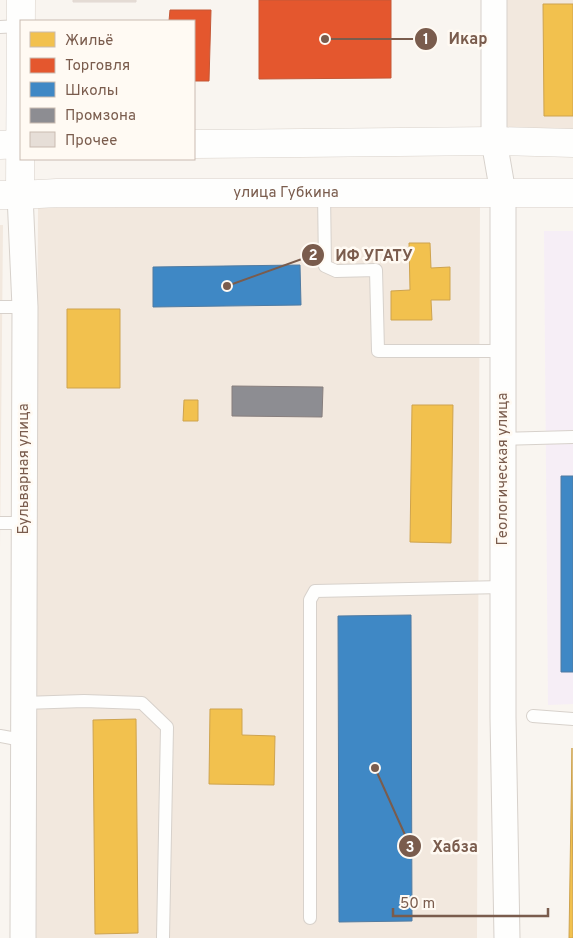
<svg xmlns="http://www.w3.org/2000/svg" width="573" height="938" font-family="Overpass,sans-serif">
  <style>
    .residential { fill: #f2e8de }
    .education { fill: #f6eef6 }
    .homes { fill: #f2c14e; stroke: #cea34e }
    .shops { fill: #e4572e; stroke: #c45837 }
    .schools { fill: #3f88c5; stroke: #517ba1 }
    .industry { fill: #8d8d92; stroke: #877e7d }
    .building { fill: #e6ded7; stroke: #e2d8d2 }
    .lines { fill: none; stroke-linecap: round; stroke-linejoin: round }
    .service-casing { stroke: #d7d1cb; stroke-width: 14 }
    .minor-casing { stroke: #d7d1cb; stroke-width: 27 }
    .tertiary-casing { stroke: #d7d1cb; stroke-width: 29 }
    .secondary-casing { stroke: #d9d2cb; stroke-width: 29 }
    .service { stroke: #fefefd; stroke-width: 12 }
    .minor { stroke: #fefefd; stroke-width: 25 }
    .tertiary { stroke: #fefefd; stroke-width: 28 }
    .secondary { stroke: #fefefd; stroke-width: 28 }
    .labels { text-anchor: middle; dominant-baseline: central; stroke-width: 5; stroke-linejoin: round; paint-order: stroke }
    .street-label { font-size: 15px; fill: #7a5c4d; stroke: #fffaf3 }
    .leader { fill: none; stroke: #7a5c4d; stroke-width: 2 }
    .callout-dot { fill: #7a5c4d; stroke: #fffaf3; stroke-width: 2 }
    .mark-label { font-size: 15px; text-anchor: middle; font-weight: bold; fill: #fff }
    .callout-label { font-size: 16px; text-anchor: middle; font-weight: bold; fill: #7a5c4d; stroke: #fffaf3; stroke-width: 5; stroke-linejoin: round; paint-order: stroke }
  </style>
  <rect width="100%" height="100%" fill="#f9f5f0"/>
  <path class="residential" d="M493,0h80v143l-79,-2z
    M480,204l-3,734h-443l4,-730z
    M0,225h3l-3,326z"/>
  <path class="education" d="M544,231h29v473l-25,1z"/>
  <path class="homes" d="M543,4h30v112h-29z
    M409,243h21l1,25 19,-1v33h-19l1,20h-41v-29l19,-1z
    M67,309h53v79h-53z
    M184,400h14v21h-15z
    M412,405h41l-2,138 -41,-1z
    M210,709h32v26l33,1 -1,49 -65,-1z
    M136,719l2,214 -43,1 -2,-214z
    M572,748l1,190h-4z"/>
  <path class="shops" d="M259,0h132v78l-132,1z
    M170,10h41l-2,71h-15v-60h-25z"/>
  <path class="schools" d="M300,265l1,40 -148,2v-40z
    M561,476h12v196h-12z
    M411,615l1,306 -73,1 -1,-306z"/>
  <path class="industry" d="M232,386l91,1 -1,30 -90,-1z"/>
  <path class="building" d="M73,0h63v2h-63z"/>
  <g class="lines">
    <defs>
      <path id="service" d="M0,27l20,-1
        M324,193l1,73 11,5 40,-1 2,81h125
        M0,307h25
        M503,439l70,-2
        M0,523h23
        M23,703l61,-2 58,2 25,24 -4,211
        M533,716l40,3
        M0,736l22,4
        M310,918v-318l5,-9 188,-4"/>
      <path id="minor" d="M494,0v141l9,52v524l4,221
        M20,195l5,112 -2,631"/>
      <path id="tertiary" d="M0,145l20,-1
        M0,195h20"/>
      <g id="secondary">
        <path id="s1" d="M21,0l-1,195 37,-2h516"/>
        <path d="M194,144l300,-3 79,2"/>
      </g>
    </defs>
    <use href="#service" class="service-casing"/>
    <use href="#minor" class="minor-casing"/>
    <use href="#tertiary" class="tertiary-casing"/>
    <use href="#secondary" class="secondary-casing"/>
    <use href="#service" class="service"/>
    <use href="#minor" class="minor"/>
    <use href="#tertiary" class="tertiary"/>
    <use href="#secondary" class="secondary"/>
  </g>
  <g class="labels">
    <g class="street-label">
      <text stroke="none"><textPath href="#s1" startOffset="461">улица Губкина</textPath></text>
      <text transform="translate(24 469) rotate(-90)">Бульварная улица</text>
      <text transform="translate(503 469) rotate(-90)">Геологическая улица</text>
    </g>
  </g>
  <path class="leader" d="M325 39L426 39M227 286L313 255M375 768L410 846"/>
  <g class="callout-dot">
    <circle cx="325" cy="39" r="5"/>
    <circle cx="227" cy="286" r="5"/>
    <circle cx="375" cy="768" r="5"/>
    <circle cx="426" cy="39" r="12"/>
    <circle cx="313" cy="255" r="12"/>
    <circle cx="410" cy="846" r="12"/>
  </g>
  <g class="mark-label">
    <text x="426" y="44">1</text>
    <text x="313" y="260">2</text>
    <text x="410" y="852">3</text>
  </g>
  <g class="callout-label">
    <text x="468" y="44">Икар</text>
    <text x="374" y="261">ИФ УГАТУ</text>
    <text x="455" y="852">Хабза</text>
  </g>
  <rect x="20" y="20" width="175" height="140" fill="#fffaf3" stroke="#cabbb1"/>
  <rect x="30" y="32" width="25" height="15" fill="#f2c14e" stroke="#cabbb1"/>
  <text x="65" y="45" font-size="15" fill="#7a5c4d">Жильё</text>
  <rect x="30" y="58" width="25" height="15" fill="#e4572e" stroke="#cabbb1"/>
  <text x="65" y="70" font-size="15" fill="#7a5c4d">Торговля</text>
  <rect x="30" y="82" width="25" height="15" fill="#3f88c5" stroke="#cabbb1"/>
  <text x="65" y="95" font-size="15" fill="#7a5c4d">Школы</text>
  <rect x="30" y="108" width="25" height="15" fill="#8d8d92" stroke="#cabbb1"/>
  <text x="65" y="120" font-size="15" fill="#7a5c4d">Промзона</text>
  <rect x="30" y="132" width="25" height="15" fill="#e6ded7" stroke="#cabbb1"/>
  <text x="65" y="145" font-size="15" fill="#7a5c4d">Прочее</text>
  <path d="M393 908v8h155v-8" fill="none" stroke="#7a5c4d" stroke-width="2.5"/>
  <text x="400" y="908" font-size="15" fill="#7a5c4d" stroke="#fffaf3" stroke-width="4" paint-order="stroke">50 m</text>
</svg>
